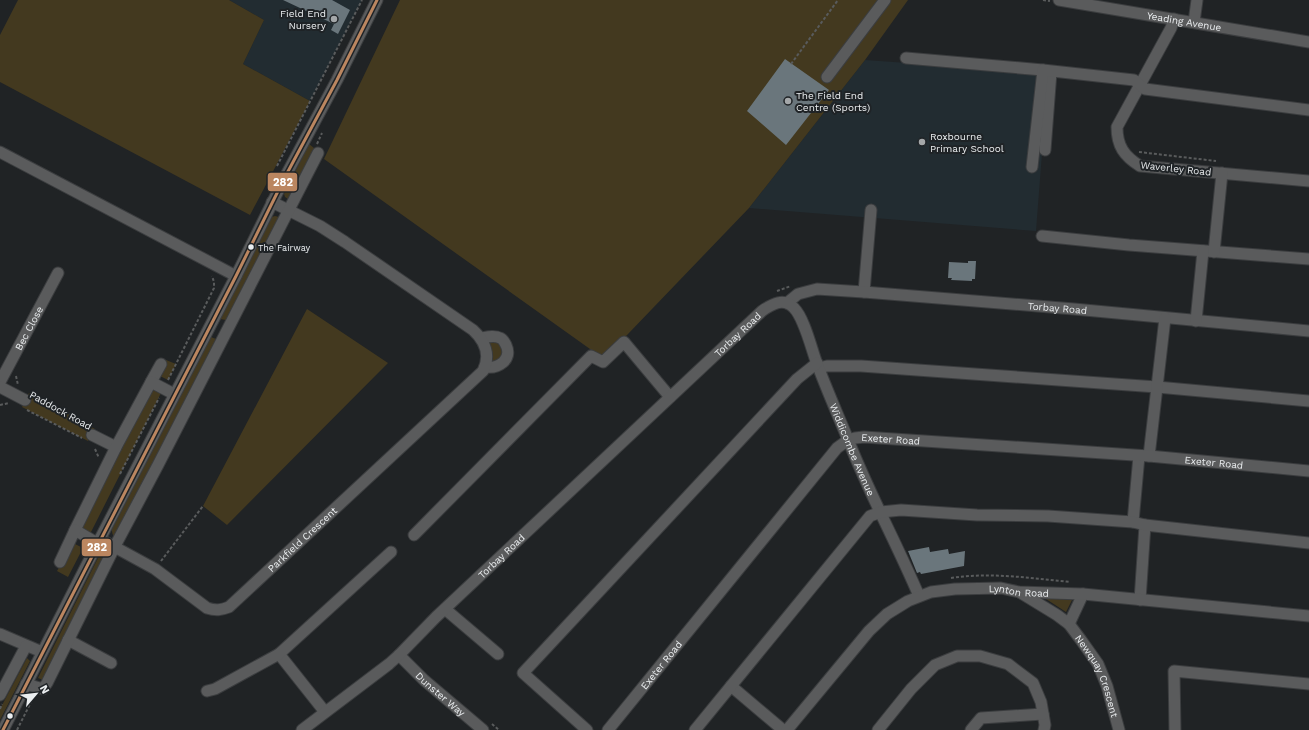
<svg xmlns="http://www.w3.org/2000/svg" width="1309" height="730" font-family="'Work Sans',sans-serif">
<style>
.built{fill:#222c31}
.green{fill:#43391f}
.building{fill:#6a767c}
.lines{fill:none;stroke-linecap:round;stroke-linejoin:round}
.minor-casing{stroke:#3b3d3f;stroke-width:13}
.path{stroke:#595b5c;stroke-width:2;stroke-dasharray:3 2;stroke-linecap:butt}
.minor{stroke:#5a5b5c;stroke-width:11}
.bus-1-casing{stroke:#1f2326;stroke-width:6}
.bus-1{stroke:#bb8660;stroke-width:3}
.poi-dot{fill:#a4a7a9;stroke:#1f2326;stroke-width:1.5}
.bus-dot{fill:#ebeef0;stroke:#1f2326;stroke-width:1.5}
.labels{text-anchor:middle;stroke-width:4;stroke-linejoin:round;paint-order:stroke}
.bus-label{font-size:9px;fill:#ebeef0;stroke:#1f2326;text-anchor:start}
.poi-label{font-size:10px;fill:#ebeef0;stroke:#1f2326;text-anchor:start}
.street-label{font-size:10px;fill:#ebeef0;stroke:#1f2326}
.line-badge{stroke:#1f2326;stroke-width:1.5}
.badge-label{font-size:11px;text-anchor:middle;font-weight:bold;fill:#fff}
</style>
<rect width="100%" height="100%" fill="#202325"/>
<path class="built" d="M229,0H362L310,101L243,64L264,20Z
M865,60L1037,72L1048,76L1036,231L749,208Z"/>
<path class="green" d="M18,0H229L264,20L243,64L310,101L250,215L0,82V35Z
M400,0H908L865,60L749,208L604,359L324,159Z
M309,144L314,148L288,199L285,197L284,194Z
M275,216L279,217L226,320L220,319L272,217Z
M307,309L388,363L227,525L203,506Z
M211,337L216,339L116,537C112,536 112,532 112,529Z
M488,341H500L505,354L491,364L492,352Z
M166,360L176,364L168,380L158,375Z
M151,382L163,389L88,538L75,530Z
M29,393L95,429L88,441L22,407Z
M73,543L83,548L68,577L57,571Z
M99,556L105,557L43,680L38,678Z
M1074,596L1066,612L1043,597Z
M27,658L30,661L0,720V709Z"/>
<path class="building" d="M283,0H332L350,10L338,34L331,30L334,24Z
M785,59L829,90L786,145L747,111Z
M968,261H976L975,279H972V281L951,280L952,278H948L949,262L968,263Z
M929,547L930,552L948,549L949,554L965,551L964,566L921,574L920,572L917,573L908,551Z"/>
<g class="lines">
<g class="minor-casing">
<g id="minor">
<path id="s1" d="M1059,0L1309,42"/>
<path d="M1174,19L1171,28L1117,127C1117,146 1124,156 1140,166L1309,181"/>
<path d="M1194,22L1197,0"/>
<path d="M906,58L1043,70"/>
<path d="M827,77L885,0"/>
<path d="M1045,150L1051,72"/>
<path d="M0,152L236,276"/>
<path d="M1032,167L1043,70L1134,80L1145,89L1309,110"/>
<path d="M1042,236L1129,245L1309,259"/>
<path d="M1214,252L1222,173"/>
<path d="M864,292L871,210"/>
<path id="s2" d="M787,303L798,294L817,289L864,292L1074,309L1309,331"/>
<path d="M1196,321L1203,251"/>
<path d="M481,338C487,337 495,335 500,338C503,339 505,343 506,345C513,360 498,369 485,367"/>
<path d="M819,368L827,366H861L1157,387L1309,401"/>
<path id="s3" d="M0,382L58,273"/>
<path d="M151,382L161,364"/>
<path d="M0,387L25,400"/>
<path d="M92,435L116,447"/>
<path d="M1149,456L1165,318"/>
<path d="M1133,522L1139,456"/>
<path d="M414,535L591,356L603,362L624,342L670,397"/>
<path id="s4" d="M100,539L155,569L207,608C216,611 221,610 229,607L483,371C491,355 485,341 473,330L345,242L320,226L272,202"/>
<path d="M97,543L75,530L116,447L151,382L174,394"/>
<path d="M60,562L75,530"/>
<path id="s5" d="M1021,593L1057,615L1069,624L1081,640L1098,664L1107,686L1119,730"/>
<path d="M1140,600L1145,525"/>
<path d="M445,609L498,654"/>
<path d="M1069,624L1083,594"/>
<path d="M0,634L42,652"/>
<path d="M68,640L111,663"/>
<path d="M279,654L325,712"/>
<path id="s6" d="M399,655L424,680L483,730"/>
<path d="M26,684L43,689L47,683L115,546L158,465L318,153"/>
<path d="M731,686L783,730"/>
<path d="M207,691L215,689L279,654L391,552"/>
<path d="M0,695L26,646"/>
<path d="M3,730L100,539L236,276L285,177L337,80L377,0"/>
<path id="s7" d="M302,730L389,664L399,655L436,617L762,311C772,304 784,297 794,308C804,318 811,347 816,361C826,388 838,415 849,442C870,495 897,544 919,596"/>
<path d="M587,730L523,673L797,379L817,363"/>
<path id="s8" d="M608,730L837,448L848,440L855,438L864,437L1149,456L1309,471"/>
<path d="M695,730L870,516L881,512L901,510L977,515L1048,516L1133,522L1145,525L1309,543"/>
<path id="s9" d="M787,730L869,631L887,614L908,601L931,592L955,589L1001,588L1019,592L1083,594L1309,616"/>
<path d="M878,730L911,689L935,665L957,656H980L1008,664L1033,683L1041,702L1045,725L1044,730"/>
<path d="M971,730L981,718L1043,714"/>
<path d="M1175,730L1174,671L1309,684"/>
</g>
</g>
<path class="path" d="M1043,0L1050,1
M791,64L838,0
M317,144L322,133
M1139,152L1216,161
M277,166L362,0
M777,291L791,286
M16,376L18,385
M168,380L214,288V282L212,276
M34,395L88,425
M0,405L9,403
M27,410L82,438
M95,449L99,458
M120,474L159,398
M161,561L203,506
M951,578C990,572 1030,578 1070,582
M0,709L2,704
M492,724L499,730
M17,730L34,696"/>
<use href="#minor" class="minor"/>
<g class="bus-1-casing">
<path id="bus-1" d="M3,730L236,276L285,177L337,80L377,0"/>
</g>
<use href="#bus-1" class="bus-1"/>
</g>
<g class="poi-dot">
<circle cx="334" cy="19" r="4"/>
<circle cx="788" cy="101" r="4"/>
<circle cx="922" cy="142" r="4"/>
</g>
<g class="bus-dot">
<circle cx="251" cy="247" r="3.5"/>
<circle cx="10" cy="716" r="3.5"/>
</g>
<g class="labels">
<g class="bus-label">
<text x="258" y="251">The Fairway</text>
</g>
<g class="poi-label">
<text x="326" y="17" text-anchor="end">Field End<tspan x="326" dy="12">Nursery</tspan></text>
<text x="796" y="99">The Field End<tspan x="796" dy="12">Centre (Sports)</tspan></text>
<text x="930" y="140">Roxbourne<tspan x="930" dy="12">Primary School</tspan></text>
</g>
<g class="street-label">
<text dy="4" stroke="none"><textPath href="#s1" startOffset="127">Yeading Avenue</textPath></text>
<text transform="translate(1176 168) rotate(6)" y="4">Waverley Road</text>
<text dy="4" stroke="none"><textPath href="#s2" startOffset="275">Torbay Road</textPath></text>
<text dy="4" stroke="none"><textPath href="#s3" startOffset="61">Bec Close</textPath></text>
<text dy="4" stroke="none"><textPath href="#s7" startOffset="589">Torbay Road</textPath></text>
<text transform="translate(61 410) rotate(29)" y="4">Paddock Road</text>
<text dy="4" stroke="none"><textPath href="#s8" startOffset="420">Exeter Road</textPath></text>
<text dy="4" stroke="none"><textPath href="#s7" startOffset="812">Widdicombe Avenue</textPath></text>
<text dy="4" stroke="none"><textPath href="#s8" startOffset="744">Exeter Road</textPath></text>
<text dy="4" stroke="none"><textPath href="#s4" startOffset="250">Parkfield Crescent</textPath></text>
<text dy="4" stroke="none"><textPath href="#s7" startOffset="265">Torbay Road</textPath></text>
<text dy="4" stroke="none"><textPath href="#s9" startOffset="291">Lynton Road</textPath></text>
<text dy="4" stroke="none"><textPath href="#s8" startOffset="84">Exeter Road</textPath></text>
<text dy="4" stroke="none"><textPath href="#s5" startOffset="117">Newquay Crescent</textPath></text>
<text dy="4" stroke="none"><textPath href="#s6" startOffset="57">Dunster Way</textPath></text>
</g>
</g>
<g class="line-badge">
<rect x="267" y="172" width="31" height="20" rx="4" fill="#bb8660"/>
<rect x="81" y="538" width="31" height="19" rx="4" fill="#bb8660"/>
</g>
<g class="badge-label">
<text x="283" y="186">282</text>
<text x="97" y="551">282</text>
</g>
<g transform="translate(36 694) rotate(62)" stroke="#1f2326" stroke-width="3" paint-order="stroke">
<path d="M0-3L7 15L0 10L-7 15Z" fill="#ebeef0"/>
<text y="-6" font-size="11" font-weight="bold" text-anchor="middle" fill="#ebeef0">N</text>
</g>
</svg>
